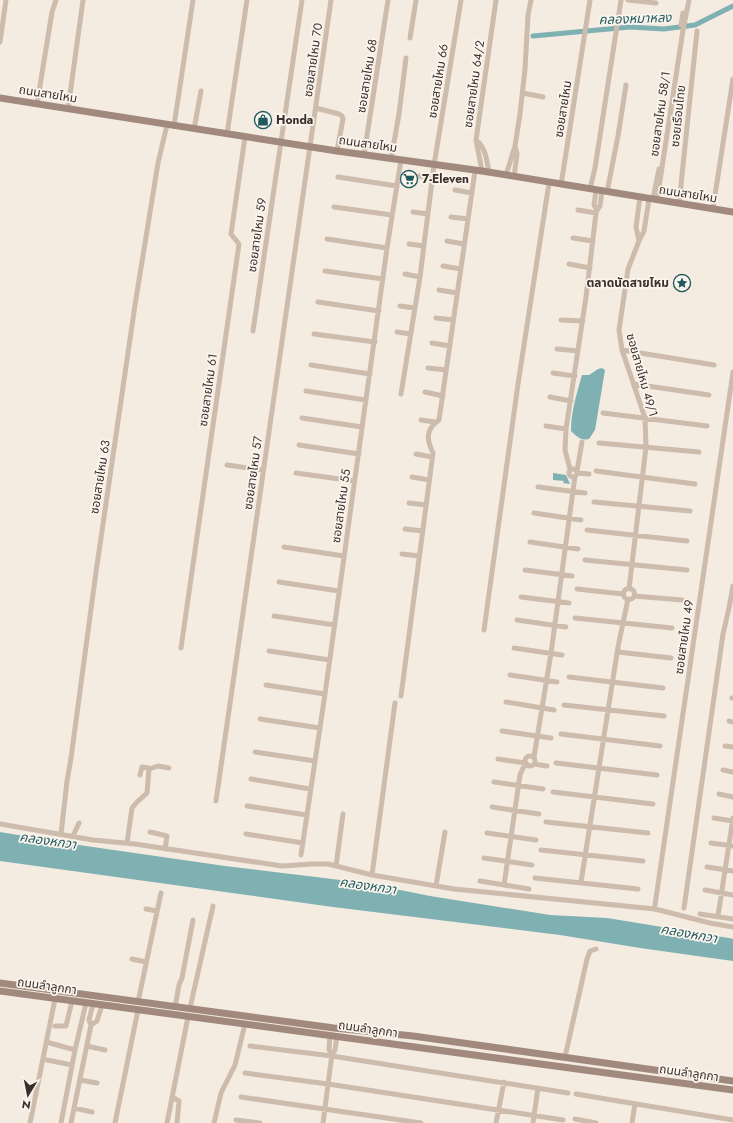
<svg xmlns="http://www.w3.org/2000/svg" width="733" height="1123" font-family="Jost,'Noto Sans Thai',sans-serif">
<style>
.water{fill:#7fb0b2}
.lines{fill:none;stroke-linecap:round;stroke-linejoin:round}
.canal{stroke:#7fb0b2;stroke-width:5}
.minor{stroke:#cdbbac;stroke-width:5}
.secondary{stroke:#a18a7d;stroke-width:7}
.labels{text-anchor:middle;stroke-width:3.5;stroke-linejoin:round;paint-order:stroke}
.street-label{font-size:12px;fill:#3b302b;stroke:#fbf5ee}
.poi-label{font-size:12px;font-weight:bold;fill:#3b302b;stroke:#fbf5ee;text-anchor:start}
.water-label{font-size:13px;font-style:italic;fill:#1f5a5e;stroke:#fbf5ee}
</style>
<rect width="100%" height="100%" fill="#f4ebe1"/>
<path class="water" d="M602,368L605,370L595,430L589,439C581,441 576,436 571,431C571,411 577,393 582,375H589L598,369Z
M553,473L566,475L570,484L563,483L564,481L553,480Z
M0,832L72,844L225,866L365,883L430,896L550,915L607,918L729,938L733,939V961L640,948L560,935L333,907L0,861Z"/>
<g class="lines">
<path class="canal" d="M533,36L630,27L664,29L695,25L733,6"/>
<path class="minor" d="M628,0L656,3
M681,25L683,13
M410,38L416,0
M0,42L6,0
M523,93L543,97
M37,104L52,12L56,0
M316,108L339,114L342,116L343,119L337,151
M68,109L83,0
M174,126L193,0
M194,129L201,91
M227,134L247,0
M476,140C486,147 487,162 489,173
M364,155L388,0
M391,159L399,114L406,58
M482,171L476,140L496,0
M506,175L515,146L520,114L525,69L528,15L531,0
M419,176L450,181
M338,177L397,186
M514,177L517,154L515,146
M561,185L590,0
M590,189L595,168L621,0
M455,190L472,193
M596,190L594,205L597,210
M607,192L618,136L626,85
M653,199L659,169
M657,200L683,30L689,0
M679,204L697,31
M334,207L392,215
M713,208L733,79
M578,210L596,213
M413,212L428,214
M451,217L468,219
M573,238L593,241
M327,239L387,248
M447,241L464,244
M639,241L636,227L640,197
M409,244L424,246
M569,264L590,268
M443,266L461,269
M325,271L383,279
M405,274L420,277
M439,290L457,293
M318,302L379,311
M400,306L415,308
M436,318L453,320
M561,320L583,321
M253,331L302,0
M397,332L411,334
M314,334L375,342
M432,343L450,346
M557,349L578,351
M622,350L714,365
M311,365L370,374
M428,368L446,370
M553,373L575,376
M634,384L709,395
M306,391L366,400
M425,392L443,396
M401,394L420,277L434,165L461,0
M550,397L571,401
M603,413L707,426
M302,418L362,427
M421,420L435,422
M546,426L566,429
M599,443L699,452
M299,445L359,454
M416,454L432,457
M227,465L263,470
M569 473a4 4 0 1 1 8 0a4 4 0 1 1-8 0Z
M570,469L565,450L566,429L586,297L596,213L597,210L600,206L602,191
M577,471L582,442
M596,471L695,484
M296,473L354,481
M577,473L589,474
M412,477L429,480
M538,487L585,493
M594,502L690,511
M409,503L426,505
M534,513L581,520
M405,529L423,531
M587,530L687,541
M530,542L578,549
M284,547L344,556
M402,554L419,556
M585,560L687,570
M525,570L572,576
M279,582L339,591
M623.5 594a5.5 5.5 0 1 1 11 0a5.5 5.5 0 1 1-11 0Z
M577,589L623,594
M629,589L646,447L645,418L622,350L619,330L628,269L639,241L644,231L649,199
M634,596L682,600
M521,597L569,603
M274,616L335,625
M575,618L672,628
M517,620L566,627
M484,630L518,384L549,183
M181,648L239,244L231,234L245,137
M514,648L562,655
M269,651L330,660
M618,652L671,658
M510,675L557,682
M569,677L663,688
M266,685L325,694
M401,696L433,453C426,439 426,429 439,420L475,171
M732,698H733
M506,702L554,710
M564,705L664,716
M260,719L320,728
M729,721L733,722
M502,731L551,738
M561,734L660,746
M725,746L733,747
M255,752L315,761
M525 761a5 5 0 1 1 10 0a5 5 0 1 1-10 0Z
M534,757L551,653L575,476
M498,759L526,763
M556,763L657,775
M534,764L547,766
M149,769L158,766L169,768
M723,770L733,772
M251,779L310,789
M494,782L543,789
M553,792L653,804
M719,794L733,797
M216,801L331,0
M247,806L307,815
M492,807L539,814
M714,818L733,821
M546,822L648,833
M0,824L93,840L135,844L282,866L312,864H328L372,875L454,889L655,909L710,923L733,927
M150,832L167,836L165,849
M487,833L536,840
M61,834L67,781L71,758L96,572L135,305L158,163L167,125
M246,834L303,843
M73,836L79,823
M127,843L132,808L137,802L147,793L149,769L148,768L142,767L140,775
M711,843L733,846
M541,850L643,861
M301,855L325,694L387,248L401,160
M484,858L532,865
M336,866L343,814
M707,867L733,871
M372,875L395,703
M535,878L638,889
M480,881L529,889
M581,882L618,647L628,599
M504,885L520,775L523,768L527,764
M436,886L445,832
M705,890L733,895
M655,905L733,372
M684,908L723,634L729,608L733,586
M146,909L157,911
M700,914L733,919
M718,916L733,818
M132,959L146,962
M138,1002L161,893
M175,1007L179,985L182,978L193,920
M190,1008L213,906
M91,1025L97,1021L102,1005
M55,1026H66L72,1001
M330,1035L329,1050L332,1054
M50,1043L75,1050
M87,1046L105,1050
M250,1046L332,1056L568,1093
M565,1057L587,959L590,951L596,949
M47,1060L72,1065
M245,1073L328,1084L563,1120
M80,1080L97,1083
M576,1094L733,1120
M172,1097L179,1101L177,1123
M241,1097L421,1123
M74,1108L92,1112
M575,1119L596,1123
M236,1120L260,1123
M30,1123L55,999
M61,1123L75,1050L86,1003
M71,1123L91,1025L89,1020L93,1004
M115,1123L138,1010
M167,1123L188,1017
M214,1123L221,1093L235,1065L245,1024
M323,1123L332,1054L335,1050L337,1036
M496,1123L504,1082
M533,1123L538,1088
M632,1123L635,1104"/>
<path class="secondary" d="M0,98L337,151L482,171L733,212
M0,983L334,1028L413,1036L733,1081
M0,991L733,1090"/>
</g>
<defs>
<g id="shop-ring" transform="scale(0.9)"><circle r="9.5" fill="#fbf5ee" stroke="#1f5a5e" stroke-width="1.5"/><path d="M-5-2.5h2.3a2.7 3.5 0 0 1 5.4 0H5L5.5 6h-11ZM-1.5-2.5h3a1.5 2.3 0 0 0-3 0Z" fill="#1f5a5e"/></g>
<g id="supermarket-ring" transform="scale(0.9)"><circle r="9.5" fill="#fbf5ee" stroke="#1f5a5e" stroke-width="1.5"/><path d="M-6-5.5h2.5l.6 2H6L4.5 2H-2.5L-4.4-4H-6ZM-1.5 3.2a1.3 1.3 0 1 0 .1 0ZM3 3.2a1.3 1.3 0 1 0 .1 0Z" fill="#1f5a5e"/></g>
<g id="sight-ring" transform="scale(0.9)"><circle r="9.5" fill="#fbf5ee" stroke="#1f5a5e" stroke-width="1.5"/><path d="M0-6L1.8-2.2L6-1.7L2.9 1.2L3.7 5.4L0 3.3L-3.7 5.4L-2.9 1.2L-6-1.7L-1.8-2.2Z" fill="#1f5a5e"/></g>
</defs>
<g fill-rule="evenodd">
<use href="#shop-ring" x="263" y="120"/>
<use href="#supermarket-ring" x="409" y="179"/>
<use href="#sight-ring" x="682" y="283"/>
</g>
<g class="labels">
<g class="street-label">
<text transform="translate(313 60) rotate(-82)" y="4">ซอยสายไหม 70</text>
<text transform="translate(367 76) rotate(-81)" y="4">ซอยสายไหม 68</text>
<text transform="translate(438 81) rotate(-81)" y="4">ซอยสายไหม 66</text>
<text transform="translate(474 84) rotate(-82)" y="4">ซอยสายไหม 64/2</text>
<text transform="translate(48 94) rotate(9)" y="4">ถนนสายไหม</text>
<text transform="translate(563 109) rotate(-81)" y="4">ซอยสายไหม</text>
<text transform="translate(660 114) rotate(-82)" y="4">ซอยสายไหม 58/1</text>
<text transform="translate(678 116) rotate(-84)" y="4">ซอยเรือนไทย</text>
<text transform="translate(368 144) rotate(8)" y="4">ถนนสายไหม</text>
<text transform="translate(688 194) rotate(9)" y="4">ถนนสายไหม</text>
<text transform="translate(257 235) rotate(-82)" y="4">ซอยสายไหม 59</text>
<text transform="translate(642 375) rotate(74)" y="4">ซอยสายไหม 49/1</text>
<text transform="translate(208 390) rotate(-82)" y="4">ซอยสายไหม 61</text>
<text transform="translate(253 473) rotate(-82)" y="4">ซอยสายไหม 57</text>
<text transform="translate(100 477) rotate(-81)" y="4">ซอยสายไหม 63</text>
<text transform="translate(341 506) rotate(-82)" y="4">ซอยสายไหม 55</text>
<text transform="translate(684 637) rotate(-82)" y="4">ซอยสายไหม 49</text>
<text transform="translate(47 986) rotate(8)" y="4">ถนนลำลูกกา</text>
<text transform="translate(368 1029) rotate(8)" y="4">ถนนลำลูกกา</text>
<text transform="translate(689 1073) rotate(8)" y="4">ถนนลำลูกกา</text>
</g>
<g class="poi-label">
<text x="276" y="124">Honda</text>
<text x="422" y="183">7-Eleven</text>
<text x="669" y="287" text-anchor="end">ตลาดนัดสายไหม</text>
</g>
<g class="water-label">
<text transform="translate(635 18) rotate(-2)" y="5">คลองหมาหลง</text>
<text transform="translate(48 840) rotate(8)" y="5">คลองหกวา</text>
<text transform="translate(368 885) rotate(8)" y="5">คลองหกวา</text>
<text transform="translate(689 933) rotate(10)" y="5">คลองหกวา</text>
</g>
</g>
<g transform="translate(28 1095) rotate(190)" stroke="#fbf5ee" stroke-width="3" paint-order="stroke">
<path d="M0-3L7 15L0 10L-7 15Z" fill="#3b302b"/>
<text y="-6" font-size="11" font-weight="bold" text-anchor="middle" fill="#3b302b">N</text>
</g>
</svg>
